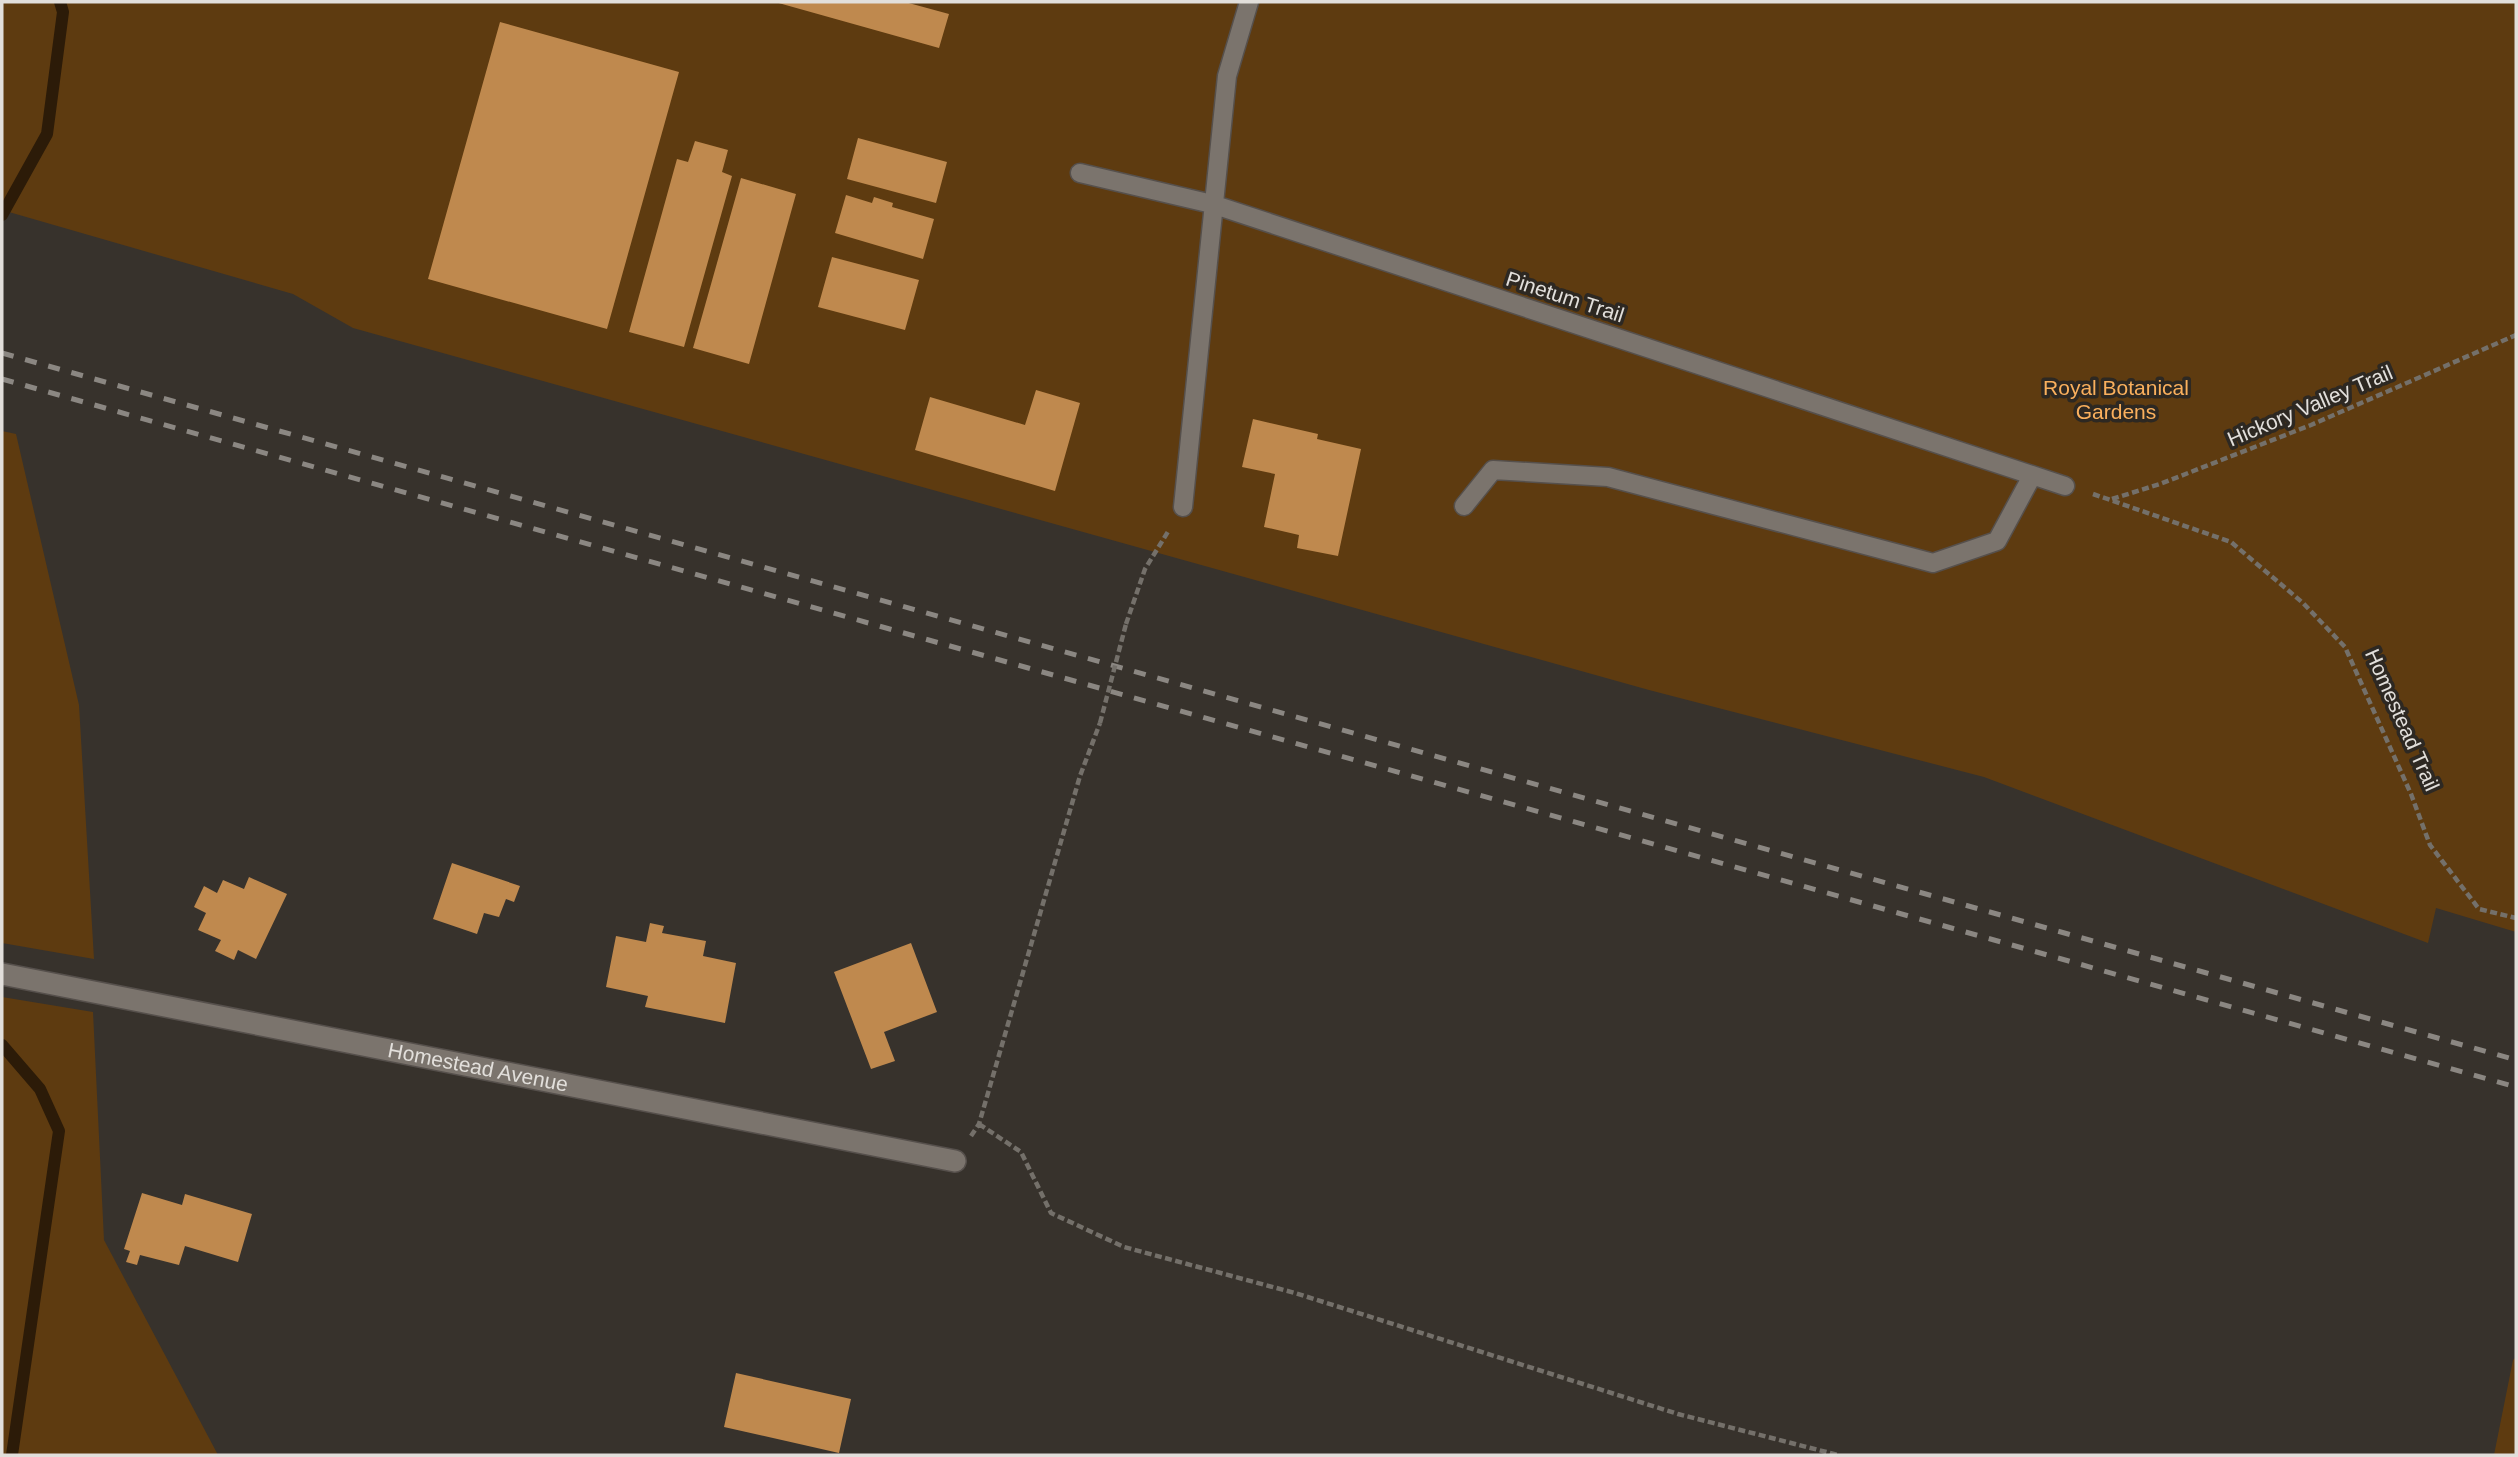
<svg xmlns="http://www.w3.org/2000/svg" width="2518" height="1457" font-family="Helvetica,sans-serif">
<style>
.green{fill:#5e3b10}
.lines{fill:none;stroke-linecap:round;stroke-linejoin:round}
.stream{stroke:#2c1b08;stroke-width:12}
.building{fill:#bf894e}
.lane-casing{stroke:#56504c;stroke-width:21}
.street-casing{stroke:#56504c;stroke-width:24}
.path{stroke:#74706a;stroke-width:4.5;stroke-dasharray:7 3.5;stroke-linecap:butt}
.lane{stroke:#7b746d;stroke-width:18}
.street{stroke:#7b746d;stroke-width:21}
.rail{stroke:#8b8782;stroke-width:5;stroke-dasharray:12 12;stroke-linecap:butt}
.path-bridge{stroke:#74706a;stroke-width:4.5;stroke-dasharray:7 3.5;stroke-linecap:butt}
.labels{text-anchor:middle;stroke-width:7;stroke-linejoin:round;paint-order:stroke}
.street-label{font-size:21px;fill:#e2dfdb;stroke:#2d2822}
.park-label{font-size:21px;fill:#fab05d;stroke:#2d2822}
</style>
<rect width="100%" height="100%" fill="#37322c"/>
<path class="green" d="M2,2H2516V932L2436,908L2428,943L1984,777L1649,690L353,328L293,294L2,210Z
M2,431L16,434L79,705L94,959L2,943Z
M2,997L93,1012L104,1240L218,1455H2Z
M2516,1357V1455H2494L2513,1360Z"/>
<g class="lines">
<path class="stream" d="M2,215L47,134L63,12L60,2
M2,1045L40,1089L59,1131L12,1455"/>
</g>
<path class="building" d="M775,2H905L949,14L939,48Z
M500,22L679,72L607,329L428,279Z
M858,138L947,162L936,203L847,179Z
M695,141L728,150L722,172L732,176L684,347L629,332L677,159L688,162Z
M741,178L796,194L749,364L693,348Z
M846,195L872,203L874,197L893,203L892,207L934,219L923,259L835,233Z
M832,257L919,280L905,330L818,307Z
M1036,390L1080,403L1055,491L915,450L930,397L1025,425Z
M1253,419L1318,434L1317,439L1361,449L1338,556L1297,548L1299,535L1264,527L1275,474L1242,467Z
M452,863L520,886L514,902L506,899L499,917L484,913L477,934L433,919Z
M249,877L287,894L256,959L238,950L234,960L215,951L221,940L198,930L206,913L194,907L204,886L217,893L223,880L244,889Z
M650,923L664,926L662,933L706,941L703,956L736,963L725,1023L645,1007L648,996L606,987L616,936L646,942Z
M911,943L937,1012L884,1032L895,1061L871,1069L834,972Z
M142,1193L182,1205L185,1194L252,1214L238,1262L185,1246L179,1265L140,1255L137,1265L126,1262L130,1251L124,1249Z
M736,1373L851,1399L839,1453L724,1427Z"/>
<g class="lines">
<g class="lane-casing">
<path id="lane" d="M1080,173L1212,204L2065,486
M1464,506L1493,470L1608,477L1933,563L1997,541L2032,476
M1183,507L1227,76L1249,2"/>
</g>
<g class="street-casing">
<g id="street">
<path id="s1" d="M2,974L955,1161"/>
</g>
</g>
<path class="path" d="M2093,494L2231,542L2303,603L2345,647L2411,794L2430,845L2479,909L2516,918
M2112,499L2160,484L2311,425L2516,335
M1126,624L1145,569L1169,530
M979,1124L1021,1152L1051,1213L1124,1247L1295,1293L1678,1414L1838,1455
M971,1136L979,1124L1080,776L1100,723"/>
<use href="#lane" class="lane"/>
<use href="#street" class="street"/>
<path class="rail" d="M2,353L2516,1060
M2,379L2516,1087"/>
<path class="path-bridge" d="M1100,723L1126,624"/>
</g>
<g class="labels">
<g class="street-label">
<text transform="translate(1565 297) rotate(18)" y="7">Pinetum Trail</text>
<text transform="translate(2310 406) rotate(-23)" y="7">Hickory Valley Trail</text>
<text transform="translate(2402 720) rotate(66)" y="7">Homestead Trail</text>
<text dy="7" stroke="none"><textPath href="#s1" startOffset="485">Homestead Avenue</textPath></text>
</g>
<g class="park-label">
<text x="2116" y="395">Royal Botanical<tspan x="2116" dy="24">Gardens</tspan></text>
</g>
</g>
<rect width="2518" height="1457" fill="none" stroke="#e2dfdb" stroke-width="7"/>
</svg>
